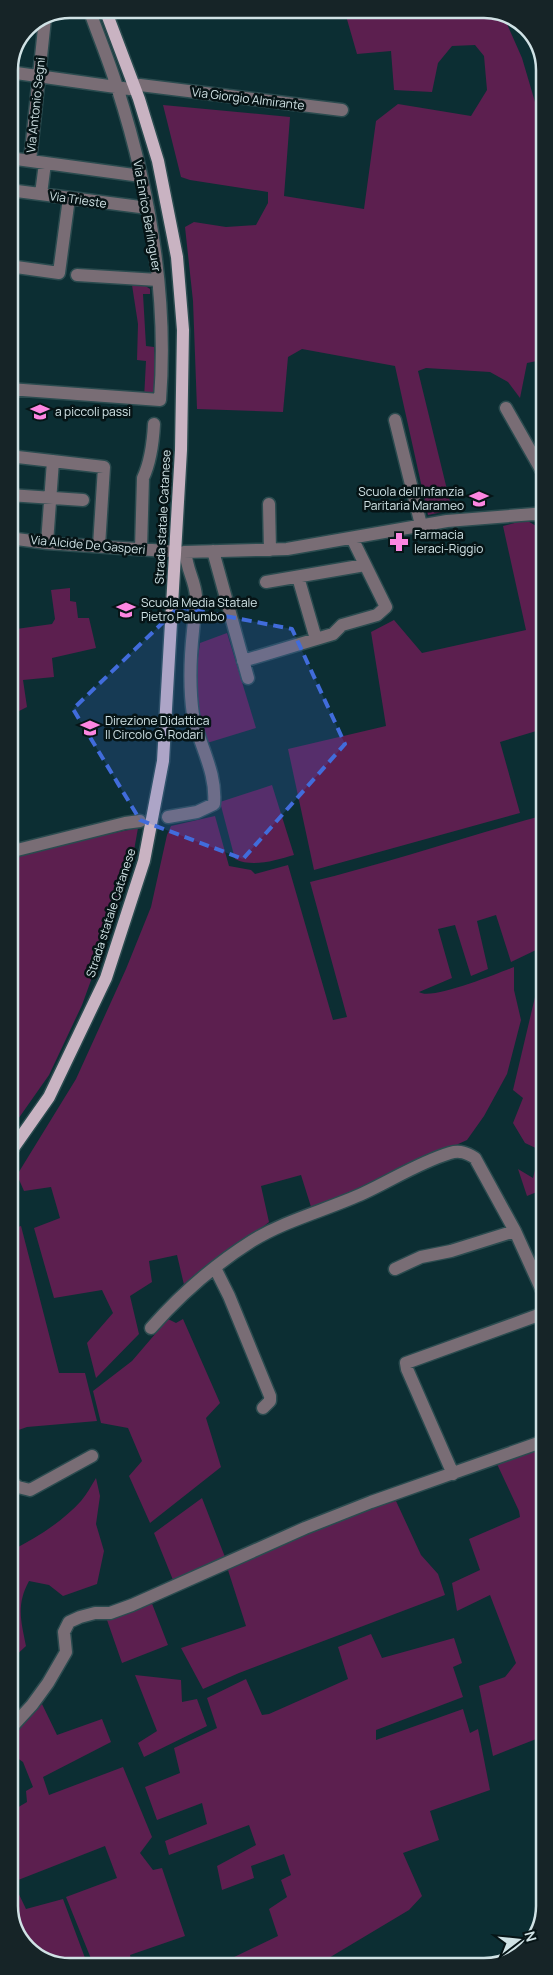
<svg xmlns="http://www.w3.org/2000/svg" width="553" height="1975" font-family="Manrope,sans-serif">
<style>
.green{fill:#5c1f4f}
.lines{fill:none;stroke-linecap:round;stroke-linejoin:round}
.minor-casing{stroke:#2b4b4f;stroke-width:15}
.major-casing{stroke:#2b4b4f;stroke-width:15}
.minor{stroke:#796d75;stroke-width:12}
.major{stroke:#c9b3c2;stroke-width:12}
.marked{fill:#416cdb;fill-opacity:0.2;stroke:#416cdb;stroke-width:4;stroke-dasharray:10 6;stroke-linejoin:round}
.labels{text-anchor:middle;stroke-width:5;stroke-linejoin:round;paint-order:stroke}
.street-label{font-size:12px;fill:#d0e2e5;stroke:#061416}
.poi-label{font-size:12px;fill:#d0e2e5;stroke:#061416;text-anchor:start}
.rim{fill:none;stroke:#d0e2e5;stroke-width:2.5}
</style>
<rect width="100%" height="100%" fill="#0c2e33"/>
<path class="green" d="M344,9H491L503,15L522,58L543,129V362L537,361L527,363L520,398L508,382L490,372L426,368L418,371L452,510L428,515L395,366L302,349L288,357L283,412L197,409L193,301L185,227L194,222L226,227L256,225L268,203V192L190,180L181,177L163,105L290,117L284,196L364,209L376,121L398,104L471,116L487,90L484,56L475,45L452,46L438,63L432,92L394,90L391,51L357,54Z
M132,285H144L150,289V294H143L146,346L154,347L155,362L158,363L157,396L144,399L146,361L137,360L138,324Z
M526,520L543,530V729L500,742L520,813L314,870L288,749L386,726L371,632L394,620L422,653L526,630L503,526Z
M70,588V601L76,602L78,618H89L96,648L52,658L54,677L23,680L27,707L9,716V630L52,624L55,619L51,590Z
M227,633L256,728L207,743L197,709L196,673L200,643Z
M272,785L294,855C276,860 253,868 235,859L220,802Z
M215,816L229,866L251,870L255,874L288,865L333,1020L347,1017L310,882C388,863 464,837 541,816L544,817V884L536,950L511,962L496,915L477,921L488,969L471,976L455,925L438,929L452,978L419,992C431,1001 498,973 514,967V990L521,1020L507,1074L484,1116L467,1140L312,1210L301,1175L261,1186L269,1222L185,1289L177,1255L149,1261L152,1282L130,1296L139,1334L96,1378L87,1343L113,1313L102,1290L54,1298L34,1228L60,1218L51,1187L24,1191L17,1175L76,1079L126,969L151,907L167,835L171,826Z
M138,828L130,873L82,1005L49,1075L9,1132V872L17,870L14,858L75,841Z
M544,959V1189L527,1196L518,1169L533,1178L540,1150L525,1143L513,1123L523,1098L513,1090Z
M21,1226L59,1373H85L97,1421L27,1427L10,1433V1229Z
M168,1319L176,1323L183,1319L220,1403L206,1418L221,1467L150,1523L129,1476L142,1461L128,1428L101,1423L93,1391L132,1361Z
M544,1447V1736L493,1756L479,1686L505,1677L516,1663L490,1595L457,1611L452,1583L480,1570L469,1539L520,1517L519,1511L497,1464Z
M96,1478L100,1496L96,1524L104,1551L97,1584L63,1596L49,1585L29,1581C16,1605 21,1621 26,1646L10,1661V1551C35,1539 62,1522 81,1501C87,1494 91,1486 96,1478Z
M202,1498L225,1557L173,1580L154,1533Z
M396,1501L421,1555L438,1574L445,1595L239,1673L203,1689L181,1648L246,1626L227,1567L368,1509Z
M151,1601L168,1645L122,1663L107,1620Z
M371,1634L382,1658L454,1638L462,1663L453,1667L463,1697L376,1730V1740L463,1709L470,1733L478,1729L490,1790L430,1811L439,1840L403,1853L422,1896L409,1910L317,1965L231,1966L228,1960L278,1936L269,1909L287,1897L281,1880L291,1875L284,1854L251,1866L254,1878L222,1890L217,1866L256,1845L249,1825L169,1855L165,1841L207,1824L202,1803L157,1820L145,1787L180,1773L174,1748L217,1728L207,1698L246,1679L262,1715L269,1714L348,1679L338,1647Z
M135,1675L181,1680L182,1702L197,1699L207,1726L144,1757L138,1743L157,1731Z
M42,1704L57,1735L102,1719L111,1742L43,1777L49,1795L123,1767L152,1837L140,1853L153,1870L162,1868L185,1936L130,1955L133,1966H94L66,1897L117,1878L105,1846L13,1882L26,1909L63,1899L88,1966H65L29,1951L10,1918V1812L27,1802L26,1791L33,1787L23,1762L10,1753V1739Z"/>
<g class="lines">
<g class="minor-casing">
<path id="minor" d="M9,72L130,89
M140,85L342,110
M9,158L141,176
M30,161L45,19
M9,190L148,208
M41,194L45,163
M9,266L59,273L69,198
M77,275L158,280
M9,389L160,400C168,295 149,187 117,87C109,61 98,35 89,9
M506,408L543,473
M395,420L421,525
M9,432L12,389
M9,456L104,467L99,546
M9,495L83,500
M269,504L270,550
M9,538L47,543L167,551
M47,543L53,461
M141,549L143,478C151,461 153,443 154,424
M213,551L248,678
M184,552L287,549L447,521L534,514L543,515
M298,577L316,639
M266,582L365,565
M243,661L333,634L342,625L377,615L386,607L352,538
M168,817L197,812L214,804C217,772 199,745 193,715C189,687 190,659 193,631C194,619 196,607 196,596C195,580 185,566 186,552
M9,852L125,823L140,821
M215,1268L229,1296L270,1396V1401L263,1408
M395,1269L421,1257L451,1251L515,1231
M151,1328C180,1295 214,1265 252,1241C286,1220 327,1210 364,1193C392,1180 420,1162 450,1153C460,1150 467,1153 475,1158L515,1231L544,1295
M453,1474L407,1369L406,1363L544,1313
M10,1481L18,1487L30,1490L92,1456
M10,1729L32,1705L48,1683L66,1652L64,1632L69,1622L80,1617L95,1613H110L132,1605L305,1528L371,1502L544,1441"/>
</g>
<g class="major-casing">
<path id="major" d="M9,1154L49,1097L106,978L144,861L163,761L181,450L183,330L177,257L158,161L139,99L105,9"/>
</g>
<use href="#minor" class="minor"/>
<use href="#major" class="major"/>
</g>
<path class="marked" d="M179,607L292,629L345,744L243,859L140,820L73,709Z"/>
<defs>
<g id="school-bare" transform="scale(1.5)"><path d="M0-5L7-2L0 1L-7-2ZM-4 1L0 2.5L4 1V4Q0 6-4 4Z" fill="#fd86e1" stroke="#061416" stroke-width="2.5" paint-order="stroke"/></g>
<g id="pharmacy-bare" transform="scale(1.5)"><path d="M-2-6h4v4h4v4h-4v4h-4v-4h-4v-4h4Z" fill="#fd86e1" stroke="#061416" stroke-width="2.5" paint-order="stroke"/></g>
</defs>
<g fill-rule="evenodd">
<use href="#school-bare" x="40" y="412"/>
<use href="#school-bare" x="479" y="499"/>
<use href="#pharmacy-bare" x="399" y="542"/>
<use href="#school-bare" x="126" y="610"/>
<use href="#school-bare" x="90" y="728"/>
</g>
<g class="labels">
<g class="street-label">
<text transform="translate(248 99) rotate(7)" y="4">Via Giorgio Almirante</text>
<text transform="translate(36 105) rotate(-84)" y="4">Via Antonio Segni</text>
<text transform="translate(78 200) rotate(8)" y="4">Via Trieste</text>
<text transform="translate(147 216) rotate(80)" y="4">Via Enrico Berlinguer</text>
<text transform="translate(163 517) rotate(-87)" y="4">Strada statale Catanese</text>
<text transform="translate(88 545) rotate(5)" y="4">Via Alcide De Gasperi</text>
<text transform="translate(111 913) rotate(-72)" y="4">Strada statale Catanese</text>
</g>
<g class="poi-label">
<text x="55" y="416">a piccoli passi</text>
<text x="464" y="496" text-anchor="end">Scuola dell'Infanzia<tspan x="464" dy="14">Paritaria Marameo</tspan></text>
<text x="414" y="539">Farmacia<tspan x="414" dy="14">Ieraci-Riggio</tspan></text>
<text x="141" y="607">Scuola Media Statale<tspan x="141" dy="14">Pietro Palumbo</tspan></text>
<text x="105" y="725">Direzione Didattica<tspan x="105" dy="14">II Circolo G. Rodari</tspan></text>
</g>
</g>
<path d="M0 0H553V1975H0ZM70 18H484A52 52 0 0 1 536 70V1906A52 52 0 0 1 484 1958H70A52 52 0 0 1 18 1906V70A52 52 0 0 1 70 18Z" fill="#162427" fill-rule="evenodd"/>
<path class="rim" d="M70 18H484A52 52 0 0 1 536 70V1906A52 52 0 0 1 484 1958H70A52 52 0 0 1 18 1906V70A52 52 0 0 1 70 18Z"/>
<g transform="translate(518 1940) rotate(74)" stroke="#061416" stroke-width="4" paint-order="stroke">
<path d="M0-4L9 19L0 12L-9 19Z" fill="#d0e2e5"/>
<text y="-8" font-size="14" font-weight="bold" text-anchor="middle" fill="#d0e2e5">N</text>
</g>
</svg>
